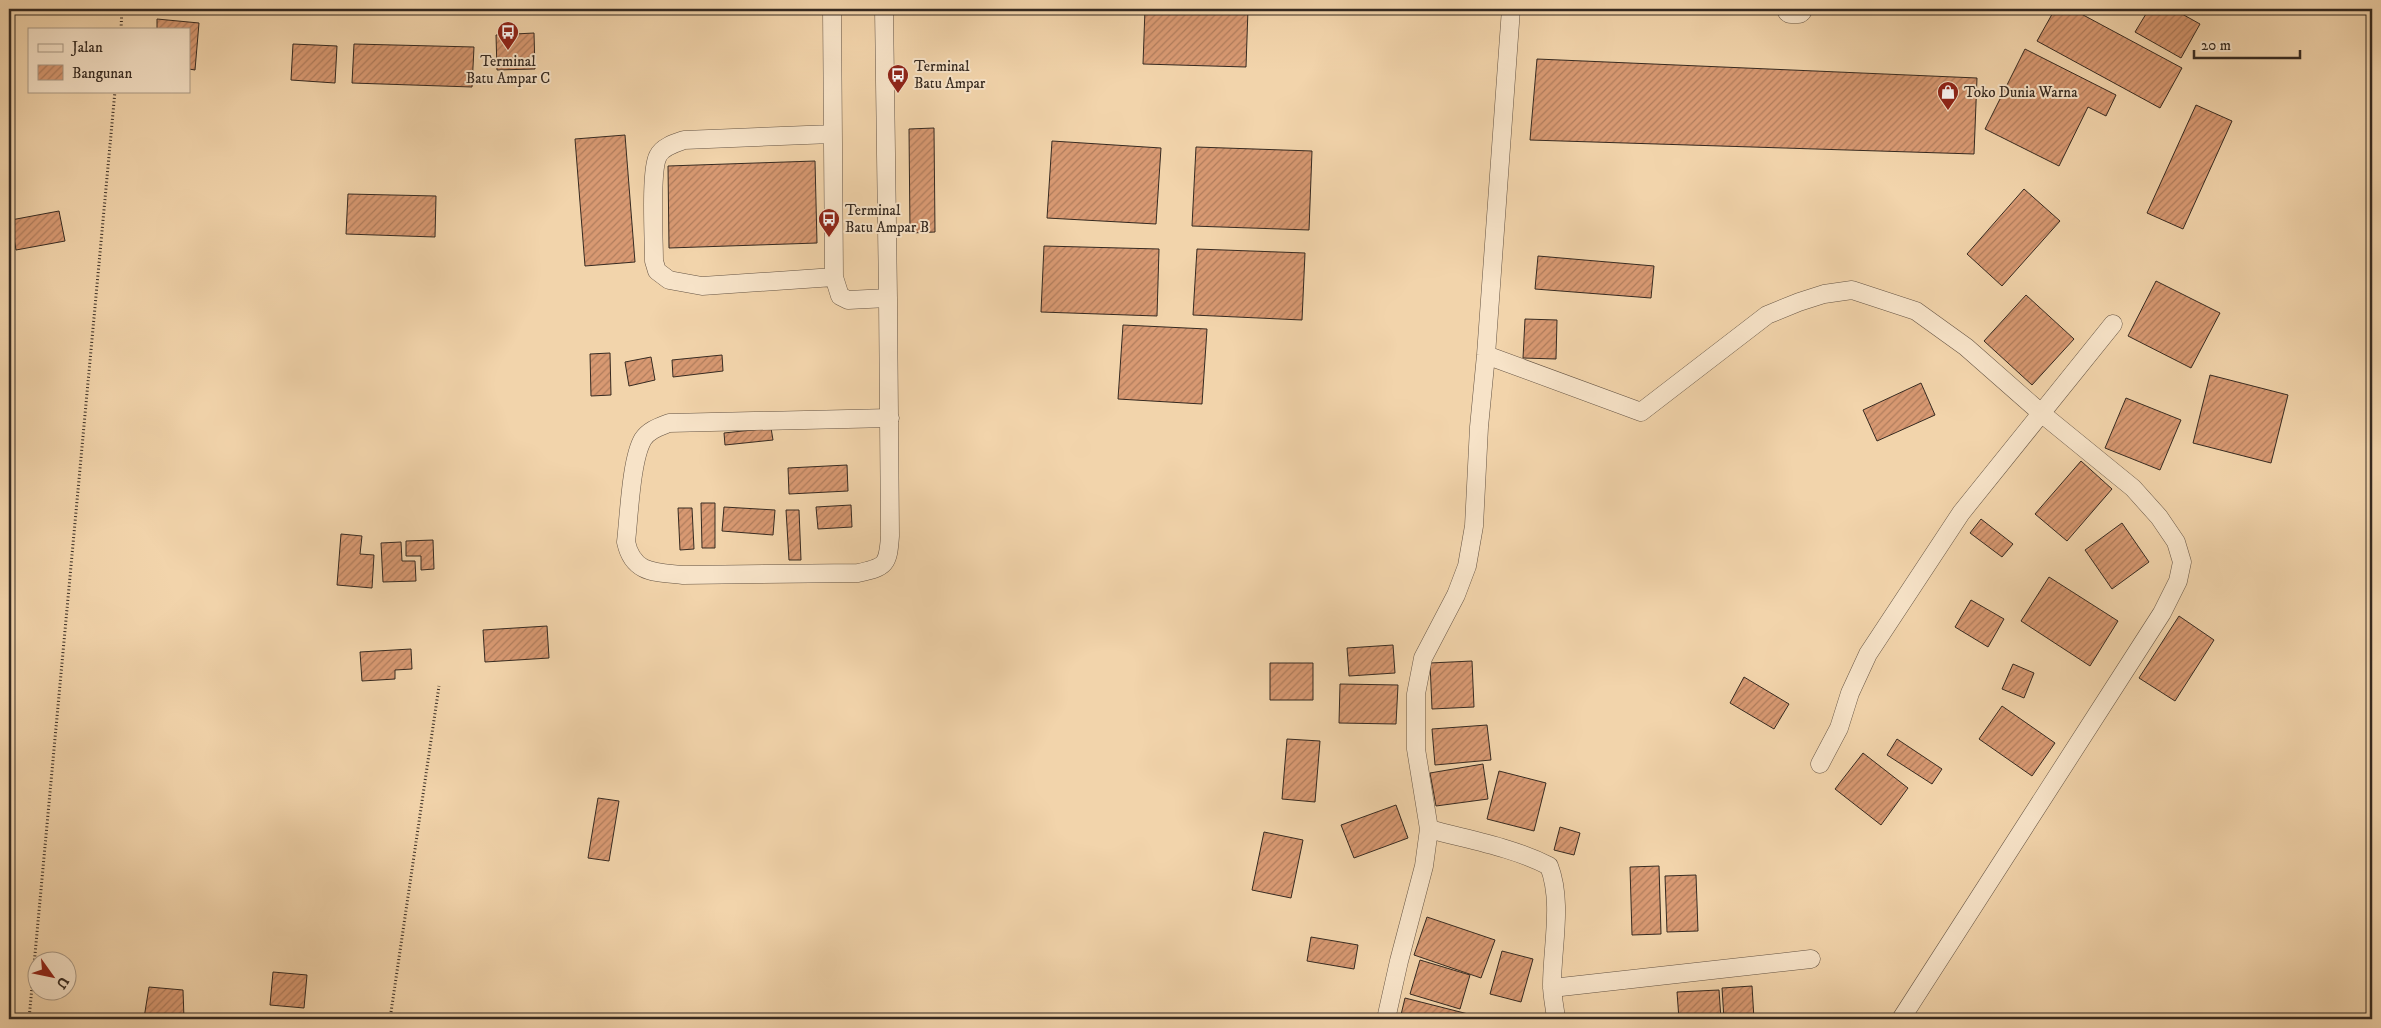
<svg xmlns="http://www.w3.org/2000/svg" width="2381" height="1028" font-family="'IM FELL DW Pica',serif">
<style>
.building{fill:url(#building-hatch);stroke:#362a21}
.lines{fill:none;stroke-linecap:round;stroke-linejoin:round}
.service-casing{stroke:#655444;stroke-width:19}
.tertiary-casing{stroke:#655444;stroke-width:29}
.path{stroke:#362a21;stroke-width:3;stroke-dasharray:1 2.5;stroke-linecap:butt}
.service{stroke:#f7e3c8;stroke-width:18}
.tertiary{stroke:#f7e3c8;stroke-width:28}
.labels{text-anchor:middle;stroke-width:4;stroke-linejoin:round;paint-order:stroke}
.poi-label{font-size:15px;fill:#362a21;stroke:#f7e3c8;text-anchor:start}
</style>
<defs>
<pattern id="building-hatch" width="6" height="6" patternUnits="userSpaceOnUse" patternTransform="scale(1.25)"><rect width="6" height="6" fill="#d89972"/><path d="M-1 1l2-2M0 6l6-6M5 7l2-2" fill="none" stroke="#b07d5d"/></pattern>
</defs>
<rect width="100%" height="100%" fill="#f2d4ab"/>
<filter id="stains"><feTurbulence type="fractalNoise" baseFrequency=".004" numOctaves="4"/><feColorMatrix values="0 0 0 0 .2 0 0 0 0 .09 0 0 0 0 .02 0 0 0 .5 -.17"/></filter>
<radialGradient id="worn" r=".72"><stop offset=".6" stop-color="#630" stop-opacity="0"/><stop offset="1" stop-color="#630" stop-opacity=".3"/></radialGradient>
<path class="building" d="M1145,9H1248L1246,67L1143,64Z
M2055,9H2072L2182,68L2160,108L2037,41Z
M2149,9H2173L2200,24L2181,58L2135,32Z
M157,19L199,23L195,70L189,69V29H157Z
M534,33L535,69L497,70L496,35Z
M293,44L337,46L335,83L291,80Z
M354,44L474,47L472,87L352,83Z
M2025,49L2116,95L2106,116L2088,107L2059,166L1985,129Z
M1537,59L1977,78L1974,154L1530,140Z
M2196,105L2232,121L2183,229L2147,213Z
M934,128L935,232L910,233L909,129Z
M625,135L635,262L585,266L575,139Z
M1052,141L1161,148L1156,224L1047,218Z
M1196,147L1312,151L1309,230L1192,226Z
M815,161L817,243L669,248L668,166Z
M2024,189L2060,221L2002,286L1967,254Z
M348,194L436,196L435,237L346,234Z
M59,211L65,241L16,250L11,220Z
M1044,246L1159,249L1157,316L1041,312Z
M1197,249L1305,253L1302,320L1193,315Z
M1538,256L1654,266L1651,298L1535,289Z
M2156,281L2220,313L2191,368L2128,336Z
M2026,295L2074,339L2032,385L1984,341Z
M1525,319L1557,320L1556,359L1523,358Z
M1123,325L1207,329L1202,404L1118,399Z
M610,353L611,395L591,396L590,354Z
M722,355L723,371L673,377L672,360Z
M651,357L655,380L629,386L625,362Z
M2210,375L2288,395L2271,463L2193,443Z
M1921,383L1935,415L1877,441L1863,410Z
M2126,398L2181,420L2160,470L2105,448Z
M771,428L773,440L725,445L724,433Z
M2081,461L2112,489L2067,541L2035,514Z
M847,465L848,491L789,494L788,468Z
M701,503H715V548H702Z
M851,505L852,527L818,529L816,507Z
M724,507L775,510L773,535L722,531Z
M678,508H692L694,549L680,550Z
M786,510H799L801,560H789Z
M1981,519L2013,544L2002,557L1970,533Z
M2122,523L2149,562L2112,589L2085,550Z
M341,534L362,536L360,554L374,555L372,588L337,585Z
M433,540L434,569L421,570V556H406V541Z
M401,542L402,561H415L416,581L383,582L381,543Z
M2049,577L2118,621L2090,666L2021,621Z
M1971,600L2004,619L1988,647L1955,627Z
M2179,616L2214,640L2175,701L2139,678Z
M547,626L549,658L485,662L483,630Z
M1393,645L1395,673L1349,676L1347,648Z
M411,649L412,669L395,670V679L362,681L360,652Z
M1472,661L1474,707L1432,709L1430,663Z
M1270,663H1313V700H1270Z
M2013,664L2034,673L2024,698L2002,689Z
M1744,677L1789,704L1774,729L1730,703Z
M1340,684L1398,685L1396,724L1339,723Z
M2002,706L2055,743L2032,776L1979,739Z
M1487,725L1491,760L1435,765L1432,729Z
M1287,739L1320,741L1315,802L1282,799Z
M1897,739L1942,769L1932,784L1887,755Z
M1863,753L1908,788L1881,825L1835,789Z
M1483,764L1488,799L1436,806L1430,773Z
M1499,771L1546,783L1534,831L1487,819Z
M598,798L619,801L609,861L588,858Z
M1396,805L1408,838L1354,858L1341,825Z
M1560,827L1580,833L1574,855L1554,850Z
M1264,832L1303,840L1291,898L1252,890Z
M1659,866L1661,934L1632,935L1630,867Z
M1696,875L1698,931L1667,932L1665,876Z
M1427,917L1495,940L1481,978L1414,955Z
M1311,937L1358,945L1354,969L1307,961Z
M1502,951L1533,959L1521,1002L1490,994Z
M1420,960L1470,975L1460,1009L1410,994Z
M273,972L307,975L304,1008L270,1005Z
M1752,986L1754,1019H1724L1722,988Z
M149,987L183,990L184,1019L144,1018Z
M1719,990L1721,1019H1679L1677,992Z
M1405,998L1476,1016L1475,1019H1400Z"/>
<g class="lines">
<g class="service-casing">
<path id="service" d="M832,9L834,277L840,296L848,300L888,298L884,9
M832,134L684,140C675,143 662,147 658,156C650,171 654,240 654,261L657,271L669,280L702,286L834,277
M888,298L890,536C888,565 886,567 858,573L683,575C655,572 633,574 626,542C629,517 631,459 643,439C649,430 659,427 669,423L890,418
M1486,355L1641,412L1767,315L1799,302L1824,294L1852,290L1916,311L1966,347L2041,413L2133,488L2159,517L2176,542L2182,562L2178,581L2162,613L1901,1019
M1820,764L1839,728L1850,693L1868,654L1961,513L2113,324
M1429,829C1469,840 1512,847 1549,866C1563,902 1552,947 1552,985C1552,996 1555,1008 1556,1019
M1552,988L1811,959
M1386,1019L1399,961L1424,866L1429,829L1416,749V694L1423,658L1456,595L1467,566L1474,526L1479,427L1486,355L1511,9"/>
</g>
<g class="tertiary-casing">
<path id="tertiary" d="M1791,9H1798"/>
</g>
<path class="path" d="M121,29L122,9
M29,1019L115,91
M390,1019L439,686"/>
<use href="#service" class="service"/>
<use href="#tertiary" class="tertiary"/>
</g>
<defs>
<g id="bus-pin" transform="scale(1.125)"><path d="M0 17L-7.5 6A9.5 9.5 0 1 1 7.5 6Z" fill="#8f2418" stroke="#f7e3c8"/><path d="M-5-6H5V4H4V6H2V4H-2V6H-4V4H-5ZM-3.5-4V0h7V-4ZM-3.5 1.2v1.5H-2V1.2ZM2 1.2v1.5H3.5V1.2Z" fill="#fff"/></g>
<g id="shop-pin" transform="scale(1.125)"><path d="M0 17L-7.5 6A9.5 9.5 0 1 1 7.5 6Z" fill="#8f2418" stroke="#f7e3c8"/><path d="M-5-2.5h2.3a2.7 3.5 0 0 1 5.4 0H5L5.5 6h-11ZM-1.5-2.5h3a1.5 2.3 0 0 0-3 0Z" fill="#fff"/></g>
</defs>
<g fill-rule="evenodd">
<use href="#bus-pin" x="508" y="32"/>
<use href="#bus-pin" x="898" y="75"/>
<use href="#shop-pin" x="1948" y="92"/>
<use href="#bus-pin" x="829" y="219"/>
</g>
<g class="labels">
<g class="poi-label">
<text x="508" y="66" text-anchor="middle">Terminal<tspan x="508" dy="17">Batu Ampar C</tspan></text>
<text x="914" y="71">Terminal<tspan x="914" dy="17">Batu Ampar</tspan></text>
<text x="1964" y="97">Toko Dunia Warna</text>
<text x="845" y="215">Terminal<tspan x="845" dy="17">Batu Ampar B</tspan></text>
</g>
</g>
<rect width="2381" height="1028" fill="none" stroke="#f2d4ab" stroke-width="30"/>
<rect x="10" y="10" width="2361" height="1008" fill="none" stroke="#362a21" stroke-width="2.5"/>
<rect x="15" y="15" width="2351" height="998" fill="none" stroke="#362a21"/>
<rect x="28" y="28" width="162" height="65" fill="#f7e3c8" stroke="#aa9985"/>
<rect x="38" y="44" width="25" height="8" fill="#f7e3c8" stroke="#aa9985"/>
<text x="72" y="52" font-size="15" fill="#362a21">Jalan</text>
<rect x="38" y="65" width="25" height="15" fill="url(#building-hatch)" stroke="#aa9985"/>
<text x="72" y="78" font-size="15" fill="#362a21">Bangunan</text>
<g transform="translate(52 976) rotate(123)"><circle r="24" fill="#f7e3c8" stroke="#aa9985"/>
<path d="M0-4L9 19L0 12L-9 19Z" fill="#8f2418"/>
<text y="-8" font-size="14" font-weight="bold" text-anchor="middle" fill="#362a21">U</text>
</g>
<path d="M2194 50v8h106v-8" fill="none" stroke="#362a21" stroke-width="2.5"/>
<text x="2201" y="50" font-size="15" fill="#362a21" stroke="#f7e3c8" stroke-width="4" paint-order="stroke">20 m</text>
<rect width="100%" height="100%" filter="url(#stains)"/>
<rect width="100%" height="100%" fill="url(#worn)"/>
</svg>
